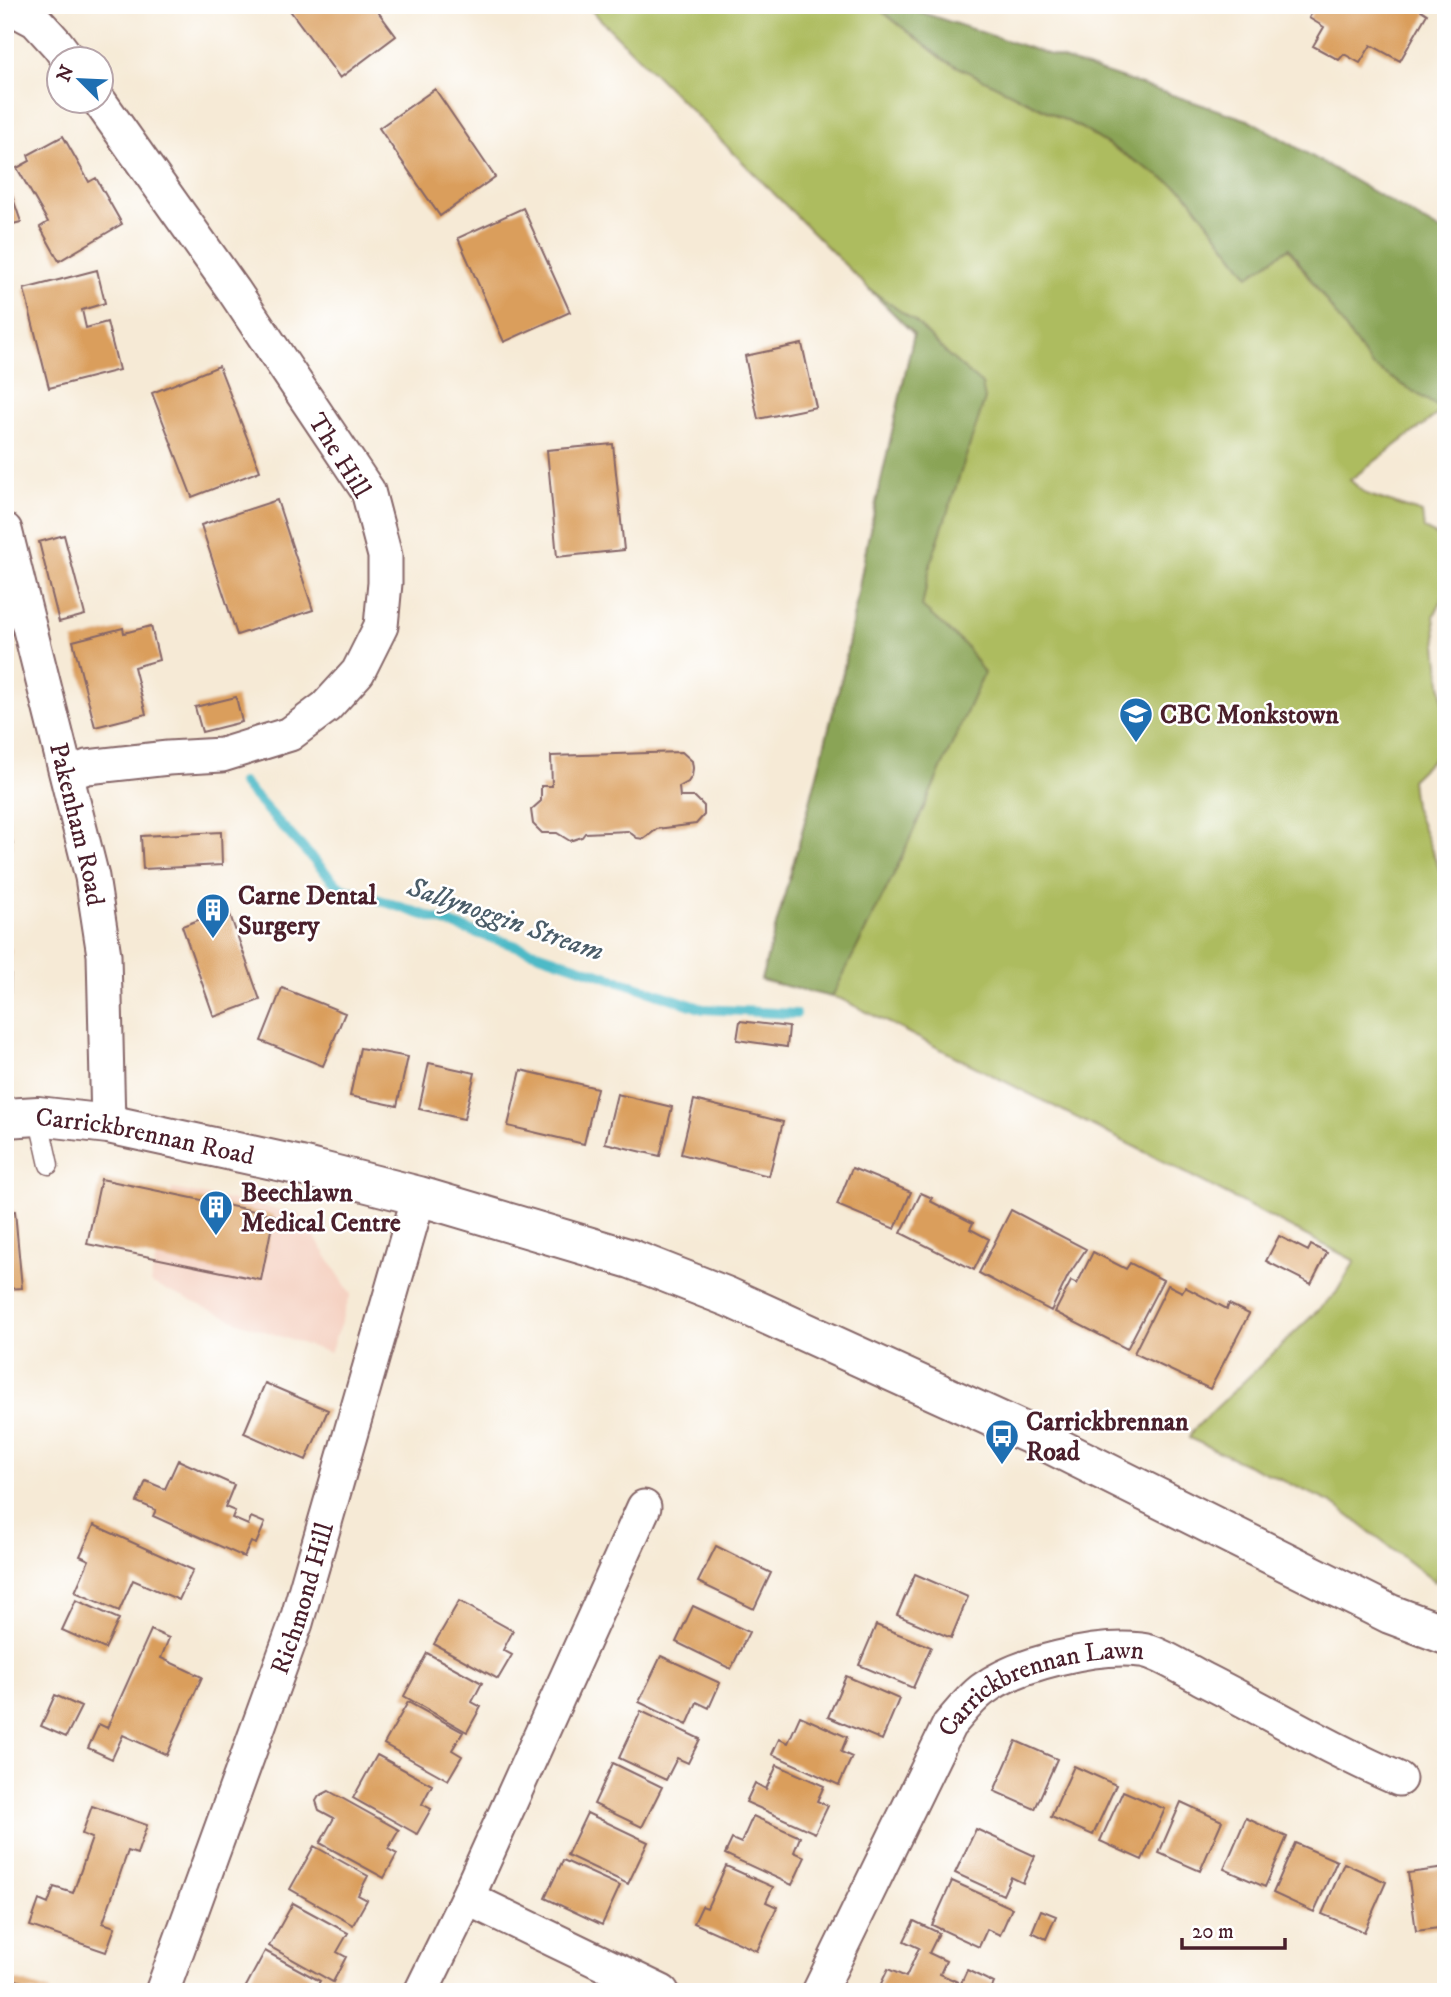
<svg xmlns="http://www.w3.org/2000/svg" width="1451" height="1997" font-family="'IM FELL DW Pica',serif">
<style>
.built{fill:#f5d2c2}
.green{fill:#adbc5f;stroke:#7c6e45;stroke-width:2}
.forest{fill:#8aa456;stroke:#6a6240;stroke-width:2}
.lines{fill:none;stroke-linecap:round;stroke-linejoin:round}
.stream{stroke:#4dbac7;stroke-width:10}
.building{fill:#da9e5c}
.service-casing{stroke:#866667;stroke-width:21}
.minor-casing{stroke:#866667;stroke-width:37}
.secondary-casing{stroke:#866667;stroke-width:42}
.service{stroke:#fff;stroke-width:18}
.minor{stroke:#fff;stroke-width:33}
.secondary{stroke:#fff;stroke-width:38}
.labels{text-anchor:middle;stroke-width:5;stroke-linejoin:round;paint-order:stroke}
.street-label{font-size:26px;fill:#4a1f2b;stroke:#fff}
.poi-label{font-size:26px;font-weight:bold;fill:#4a1f2b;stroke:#fff;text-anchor:start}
.water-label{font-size:28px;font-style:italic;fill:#4b5d69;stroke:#fff}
</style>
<rect width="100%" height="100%" fill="#fff"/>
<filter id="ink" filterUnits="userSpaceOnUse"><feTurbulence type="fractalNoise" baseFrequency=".0143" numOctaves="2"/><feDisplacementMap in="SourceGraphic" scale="14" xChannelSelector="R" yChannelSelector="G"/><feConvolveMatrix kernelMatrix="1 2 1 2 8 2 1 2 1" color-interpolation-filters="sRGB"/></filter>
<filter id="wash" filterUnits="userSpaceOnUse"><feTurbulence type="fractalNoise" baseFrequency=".00686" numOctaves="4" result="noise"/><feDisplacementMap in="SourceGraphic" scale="28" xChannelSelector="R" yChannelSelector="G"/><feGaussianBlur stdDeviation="1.57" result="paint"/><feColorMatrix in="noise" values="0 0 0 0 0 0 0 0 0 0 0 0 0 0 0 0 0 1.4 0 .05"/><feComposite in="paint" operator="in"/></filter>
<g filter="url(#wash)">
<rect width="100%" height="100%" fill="#f6ead6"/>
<path class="built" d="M172,1189L300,1214L351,1294L330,1353L241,1323L150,1283Z"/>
<path class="green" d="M586,5H874L944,60L1081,128L1184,191L1248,275L1288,248L1371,364L1443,410L1350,480L1366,494L1422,513L1424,529L1446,540V591L1434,616L1446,731L1437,755L1411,780L1414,806L1446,886V1554L1435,1582L1332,1503L1189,1438L1192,1431L1336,1293L1355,1261L1149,1154L841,999L761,980L807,814L843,673L868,539L914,334Z"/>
<path class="forest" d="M874,5H899L1251,121L1446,234V408L1443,410L1371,365L1289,248L1249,276L1184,191L1081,128L944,60Z
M868,288L917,323L948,355L982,384L985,399L931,562L922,607L966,646L984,673L895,872L832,997L761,980L807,814L843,673L868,539L914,334Z"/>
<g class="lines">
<path class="stream" d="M242,783L338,886L703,1009L796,1014"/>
</g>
<g id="blocks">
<path class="building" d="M286,5H373L396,36L340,78Z
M1316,5H1413L1427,14L1400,61L1371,45L1360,63L1344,54L1339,60L1313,46L1324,27L1309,18Z
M435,89L495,177L440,216L379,128Z
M63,136L89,182L96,178L122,224L59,261L40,227L48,222L17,168L30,161L28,155Z
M5,175L21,222L5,226Z
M523,208L570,312L504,342L458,238Z
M97,270L105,303L82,310L86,328L107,322L119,370L49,388L24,289Z
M802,344L816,407L758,419L745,356Z
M219,366L260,471L192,497L152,393Z
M613,444L624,550L557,557L547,450Z
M277,500L313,610L237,635L201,525Z
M64,535L85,615L59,622L39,542Z
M151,626L159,660L134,667L146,714L95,727L73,641L123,628L124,633Z
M236,697L242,722L202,732L195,707Z
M682,752L692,761L693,768L692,776L688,782L679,787L680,797H695L704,806V815L696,824L657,829L644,839L637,838L628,831L585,833L582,837L570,841L557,833H542L533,824L531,810L541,801V786H552L551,756Z
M5,812H8L13,847L5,848Z
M221,832L222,865L143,869L141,836Z
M228,909L260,1000L214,1017L182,926Z
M5,948H11L10,1001H5Z
M282,988L345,1013L323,1066L261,1041Z
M740,1021L789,1027L787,1047L737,1040Z
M360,1048L408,1057L397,1106L350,1096Z
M429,1063L475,1073L464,1119L419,1109Z
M521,1070L597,1088L584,1144L508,1126Z
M617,1094L672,1107L660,1156L605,1143Z
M694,1100L783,1122L769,1176L681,1154Z
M852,1168L911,1192L895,1229L837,1205Z
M101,1179L274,1215L261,1280L87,1244Z
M921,1193L932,1198L930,1201L973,1223L970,1229L989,1239L974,1270L901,1233Z
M1011,1210L1086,1249L1068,1276L1051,1311L979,1273Z
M15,1211L22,1288L5,1289V1212Z
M1279,1236L1308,1251L1311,1245L1327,1253L1311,1284L1266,1261Z
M1093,1252L1126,1269L1130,1263L1163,1280L1127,1349L1055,1312L1071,1281L1077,1284Z
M1168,1285L1182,1292L1185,1287L1227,1309L1229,1304L1249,1314L1210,1389L1134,1353Z
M265,1383L328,1410L306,1460L244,1433Z
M178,1460L234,1485L225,1507L235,1511L232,1518L248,1525L251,1517L265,1523L256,1544L251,1542L244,1557L153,1516L156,1510L137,1502L146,1481L165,1489Z
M94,1525L193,1570L179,1600L133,1580L119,1611L75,1592L89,1560L80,1556Z
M716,1546L771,1573L754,1609L698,1582Z
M915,1574L968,1597L951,1638L897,1615Z
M76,1600L119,1619L105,1649L62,1630Z
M459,1601L513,1631L503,1650L512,1655L498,1679L434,1644Z
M693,1606L749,1632L731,1669L676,1642Z
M876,1625L931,1647L913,1688L859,1665Z
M151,1630L169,1638L161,1658L202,1677L167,1755L123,1735L112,1759L88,1748L99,1724L107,1728Z
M427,1653L482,1683L472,1702L481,1707L467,1732L404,1696Z
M661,1656L720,1683L709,1708L697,1702L687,1725L639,1702Z
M846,1676L899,1699L882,1740L828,1717Z
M55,1695L81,1707L66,1737L41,1726Z
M408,1702L463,1732L452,1750L462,1756L448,1780L384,1744Z
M641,1711L700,1739L688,1763L677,1758L666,1780L619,1758Z
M800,1716L847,1737L841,1752L852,1757L839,1785L772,1754L779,1739L788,1743Z
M1016,1741L1057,1759L1035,1809L994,1791Z
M377,1755L432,1785L422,1804L431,1809L417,1834L353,1798Z
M613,1763L662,1787L642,1827L594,1804Z
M777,1765L824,1786L817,1801L828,1806L815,1833L746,1802L755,1783L766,1789Z
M1074,1766L1116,1785L1093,1835L1051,1817Z
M329,1791L399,1830L388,1849L397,1854L384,1878L320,1843L334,1818L319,1810L316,1801L319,1796Z
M1123,1791L1165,1809L1142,1860L1100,1841Z
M1181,1802L1222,1821L1200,1871L1159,1853Z
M92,1806L147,1825L137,1854L128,1851L103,1923L115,1927L106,1952L30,1926L39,1900L48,1904L54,1887L73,1893L92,1838L82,1834Z
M587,1813L648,1842L628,1884L567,1855Z
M753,1816L800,1837L794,1852L805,1857L792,1885L725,1854L732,1839L741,1843Z
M1246,1818L1287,1837L1265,1887L1224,1869Z
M976,1829L1035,1856L1023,1883L1011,1877L1003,1895L955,1873Z
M1295,1843L1337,1861L1314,1912L1273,1893Z
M314,1846L368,1876L358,1895L367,1900L353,1925L290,1889Z
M563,1860L620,1886L602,1925L545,1898Z
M1344,1863L1386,1882L1364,1932L1322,1914Z
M726,1866L773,1887L766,1902L777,1907L757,1951L694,1923L702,1906L707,1908Z
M1446,1868V1927L1416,1931L1408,1873Z
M952,1881L1012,1908L1000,1935L987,1929L979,1947L932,1925Z
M293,1903L348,1933L337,1952L346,1957L333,1982L269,1946Z
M1041,1910L1056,1916L1046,1939L1032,1932Z
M914,1921L939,1933L929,1953L946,1961L940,1974L958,1982L954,1992H877L888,1969L906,1977L919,1948L904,1941Z
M265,1951L320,1981L314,1992H243Z
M967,1970L994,1983L990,1992H957Z
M16,1980L50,1991V1992H11Z"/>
</g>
</g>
<g filter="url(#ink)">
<use href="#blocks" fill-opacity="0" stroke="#866667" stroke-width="2"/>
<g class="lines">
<g class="service-casing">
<path id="service" d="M38,1116L49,1165"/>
</g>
<g class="minor-casing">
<g id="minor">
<path d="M6,5L36,21L57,44L69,60"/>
<path id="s1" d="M5,530L92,877L104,955L108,1124"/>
<path d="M67,774L87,767L168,758L222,755L290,734L326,707L358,672L381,626L385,583V556L368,491L234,291L100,102"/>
<path d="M644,1507L467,1898L662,1992"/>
<path id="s2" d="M162,1992L296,1623L419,1196"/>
<path d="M421,1992L467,1898"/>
<path id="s3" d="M819,1992L949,1725C959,1714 970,1699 982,1690C1017,1663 1097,1645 1141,1650C1156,1651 1188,1671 1203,1679C1269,1712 1331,1750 1399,1779"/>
</g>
</g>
<g class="secondary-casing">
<g id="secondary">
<path id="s4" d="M5,1118L38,1116L108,1124L301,1166L419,1196L631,1259L728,1297L1040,1439L1390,1614L1446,1635"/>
</g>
</g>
<use href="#service" class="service"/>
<use href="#minor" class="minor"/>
<use href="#secondary" class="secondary"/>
</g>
</g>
<defs>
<g id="school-pin" transform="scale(1.75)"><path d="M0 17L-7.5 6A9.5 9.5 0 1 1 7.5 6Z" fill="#1f6fb2" stroke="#fff"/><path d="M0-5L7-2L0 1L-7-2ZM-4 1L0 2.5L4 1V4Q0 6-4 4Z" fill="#fff"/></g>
<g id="building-pin" transform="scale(1.75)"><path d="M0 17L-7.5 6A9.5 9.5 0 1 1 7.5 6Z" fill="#1f6fb2" stroke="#fff"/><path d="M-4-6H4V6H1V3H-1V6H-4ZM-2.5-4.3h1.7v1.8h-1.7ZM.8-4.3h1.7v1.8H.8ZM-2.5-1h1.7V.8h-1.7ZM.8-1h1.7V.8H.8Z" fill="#fff"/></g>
<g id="bus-pin" transform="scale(1.75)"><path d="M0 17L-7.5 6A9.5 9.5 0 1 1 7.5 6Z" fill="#1f6fb2" stroke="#fff"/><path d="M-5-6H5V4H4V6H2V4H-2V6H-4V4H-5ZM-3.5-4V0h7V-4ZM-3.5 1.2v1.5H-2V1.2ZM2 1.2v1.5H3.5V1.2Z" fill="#fff"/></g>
</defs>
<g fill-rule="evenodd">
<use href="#school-pin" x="1136" y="714"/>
<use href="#building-pin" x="213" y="910"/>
<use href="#building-pin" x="216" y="1207"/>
<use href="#bus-pin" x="1002" y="1436"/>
</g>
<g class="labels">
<g class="street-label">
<text transform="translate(340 455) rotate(58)" y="9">The Hill</text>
<text dy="9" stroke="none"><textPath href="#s1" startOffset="303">Pakenham Road</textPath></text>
<text dy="9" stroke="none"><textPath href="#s4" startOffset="142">Carrickbrennan Road</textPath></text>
<text dy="9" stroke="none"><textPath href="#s2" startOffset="418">Richmond Hill</textPath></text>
<text dy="9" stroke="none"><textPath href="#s3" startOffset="401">Carrickbrennan Lawn</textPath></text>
</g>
<g class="poi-label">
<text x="1160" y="723">CBC Monkstown</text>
<text x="238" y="904">Carne Dental<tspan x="238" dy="30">Surgery</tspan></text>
<text x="241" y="1201">Beechlawn<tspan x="241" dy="30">Medical Centre</tspan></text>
<text x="1026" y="1430">Carrickbrennan<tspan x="1026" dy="30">Road</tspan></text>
</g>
<g class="water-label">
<text transform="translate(506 918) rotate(19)" y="10">Sallynoggin Stream</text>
</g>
</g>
<rect width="1451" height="1997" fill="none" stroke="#fff" stroke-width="28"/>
<g transform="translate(80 80) rotate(294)"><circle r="33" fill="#ffffff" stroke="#b7a5aa" stroke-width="2"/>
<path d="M0-5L12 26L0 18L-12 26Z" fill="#1f6fb2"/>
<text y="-10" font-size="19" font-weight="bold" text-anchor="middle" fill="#4a1f2b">N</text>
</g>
<path d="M1182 1938v10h103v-10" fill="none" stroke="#4a1f2b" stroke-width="3.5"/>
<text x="1192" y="1938" font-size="21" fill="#4a1f2b" stroke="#ffffff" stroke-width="5" paint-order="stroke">20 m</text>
</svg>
